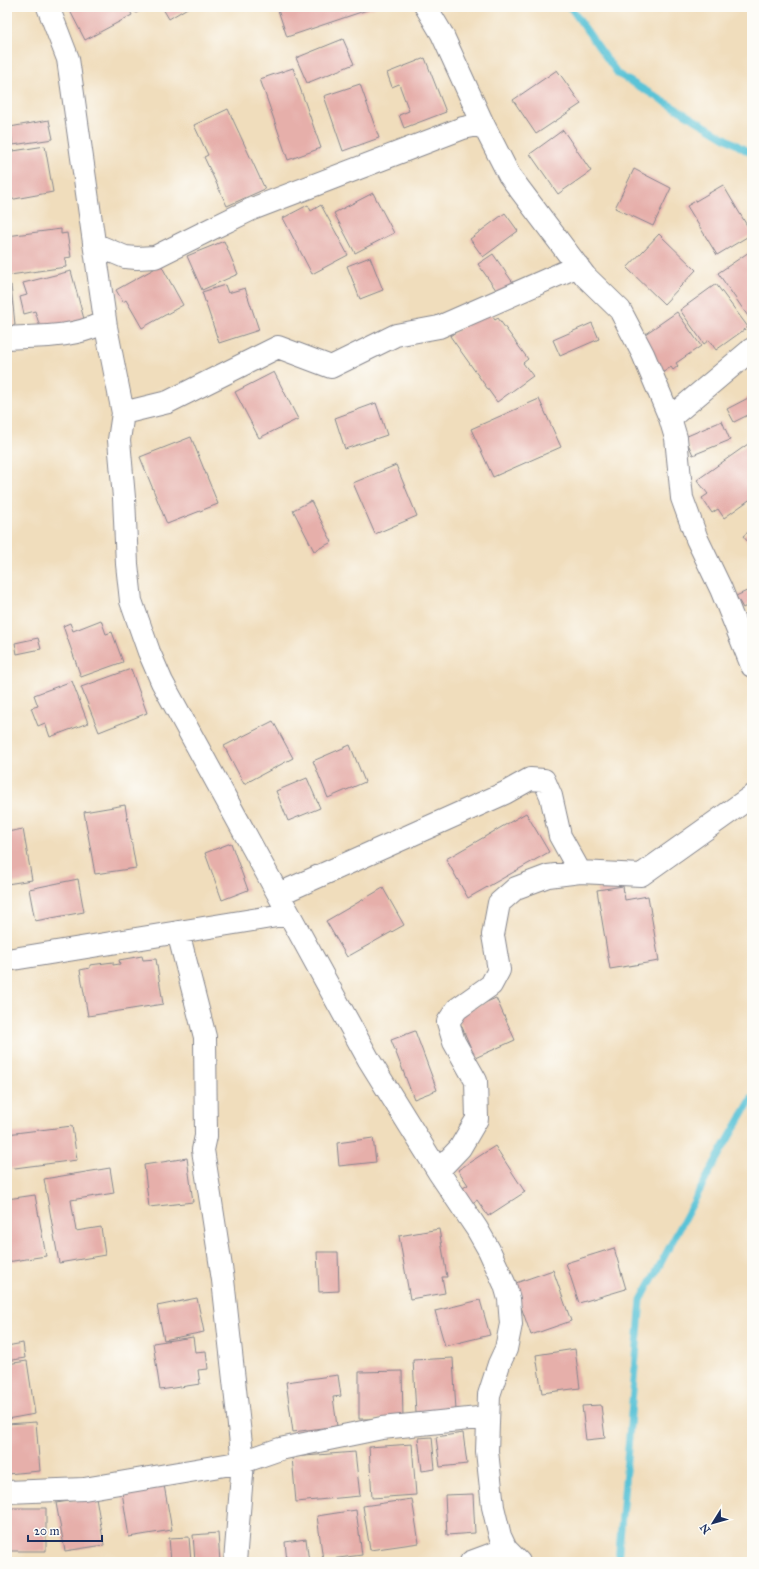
<svg xmlns="http://www.w3.org/2000/svg" width="759" height="1569" font-family="'IM FELL Great Primer',serif">
<style>
.lines{fill:none;stroke-linecap:round;stroke-linejoin:round}
.stream{stroke:#5ac3d7;stroke-width:7}
.building{fill:#e6afaa}
.minor-casing{stroke:#86868d;stroke-width:24}
.minor{stroke:#fff;stroke-width:22}
</style>
<rect width="100%" height="100%" fill="#fdfcf7"/>
<filter id="ink" filterUnits="userSpaceOnUse"><feTurbulence type="fractalNoise" baseFrequency=".025" numOctaves="2"/><feDisplacementMap in="SourceGraphic" scale="8" xChannelSelector="R" yChannelSelector="G"/><feConvolveMatrix kernelMatrix="1 2 1 2 8 2 1 2 1" color-interpolation-filters="sRGB"/></filter>
<filter id="wash" filterUnits="userSpaceOnUse"><feTurbulence type="fractalNoise" baseFrequency=".012" numOctaves="4" result="noise"/><feDisplacementMap in="SourceGraphic" scale="16" xChannelSelector="R" yChannelSelector="G"/><feGaussianBlur stdDeviation="0.9" result="paint"/><feColorMatrix in="noise" values="0 0 0 0 0 0 0 0 0 0 0 0 0 0 0 0 0 1.4 0 .05"/><feComposite in="paint" operator="in"/></filter>
<g filter="url(#wash)">
<rect width="100%" height="100%" fill="#f0ddbc"/>
<g class="lines">
<path class="stream" d="M570,7L618,74L752,154
M618,1562L641,1300L715,1162L752,1098"/>
</g>
<g id="blocks">
<path class="building" d="M68,7H128L132,15L85,40Z
M133,7H147L136,13Z
M162,7H189L169,19Z
M277,7H376L287,37Z
M343,39L354,64L307,83L296,58Z
M425,58L446,112L404,128L399,115L409,111L399,84L392,87L387,73Z
M293,68L321,148L288,160L260,79Z
M557,70L581,104L536,134L513,100Z
M360,84L379,138L343,151L324,96Z
M228,109L265,189L227,206L204,157L208,155L194,125Z
M49,120L53,139L13,145L10,127Z
M563,130L591,171L558,194L530,154Z
M45,146L53,192L9,200L7,186V152Z
M634,169L671,188L653,226L615,208Z
M723,185L752,234L717,255L687,206Z
M373,193L394,233L355,253L334,213Z
M308,205L311,211L321,205L348,255L312,274L283,218Z
M505,213L518,231L483,257L470,239Z
M61,229V234L67,233L71,257L65,258L66,267L10,275L7,256V236Z
M659,234L696,270L664,304L627,268Z
M224,241L238,274L202,290L187,256Z
M752,250V322L718,273Z
M493,254L516,287L501,297L478,264Z
M370,257L383,290L360,299L347,266Z
M161,265L183,305L142,328L126,300L123,302L116,290Z
M71,271L84,319L41,330L35,311L24,314L20,297L27,295L23,283Z
M716,284L748,327L716,350L709,340L704,344L680,310Z
M7,285H11L15,325L7,326Z
M225,285L228,293L245,288L259,330L219,343L202,292Z
M487,309L495,320L498,318L528,359L523,363L533,376L497,402L450,336Z
M677,312L701,346L676,363L678,366L673,370L671,367L662,373L638,339Z
M592,323L599,339L560,356L553,340Z
M274,372L298,419L259,438L235,392Z
M752,396V413L734,422L727,409Z
M539,399L561,447L493,477L471,429Z
M376,403L387,435L345,449L335,418Z
M722,421L730,440L693,455L685,437Z
M191,437L218,504L167,524L140,457Z
M748,444L752,450V498L724,518L718,509L712,513L702,498L708,494L697,480Z
M396,465L417,516L375,534L353,483Z
M311,501L332,542L314,551L293,510Z
M752,529V547L743,536Z
M749,590L752,596V603L743,608L736,596Z
M101,620L106,634L112,632L123,662L81,677L63,626L70,623L73,631Z
M38,638L41,649L17,654L15,643Z
M131,669L147,713L99,732L81,687Z
M72,681L88,723L50,737L45,723L38,726L31,708L38,706L34,695Z
M273,721L293,758L244,784L224,746Z
M350,745L365,782L328,798L313,761Z
M307,778L320,808L288,821L276,791Z
M125,805L136,868L95,874L84,812Z
M526,813L549,852L468,898L446,859Z
M23,829L32,880L7,884V832Z
M231,843L248,890L222,900L205,853Z
M78,879L84,912L35,921L29,889Z
M623,886L625,900L648,896L659,961L610,969L597,890Z
M383,888L404,925L347,957L326,921Z
M142,956L143,960L156,959L163,1004L88,1016L80,970L90,968V965L113,962V965L120,964L119,960Z
M496,998L515,1040L475,1058L457,1015Z
M415,1031L437,1090L414,1099L391,1040Z
M72,1126L77,1160L7,1169V1134Z
M373,1138L376,1162L339,1166L337,1143Z
M495,1146L525,1192L488,1216L477,1200L466,1207L456,1192L468,1185L458,1170Z
M187,1158L193,1202L149,1207L144,1165Z
M110,1168L114,1193L71,1200L76,1231L101,1227L105,1255L59,1263L44,1179Z
M35,1195L46,1256L7,1262V1199Z
M439,1229L447,1277H442L445,1293L410,1299L399,1236Z
M614,1248L626,1289L579,1303L566,1263Z
M317,1252H338L339,1291L319,1292Z
M553,1270L571,1321L531,1335L513,1284Z
M197,1298L204,1332L164,1340L157,1306Z
M480,1300L490,1335L445,1346L435,1311Z
M193,1337L195,1352L206,1351L208,1369L198,1370L200,1384L160,1390L153,1343Z
M23,1343L25,1358L7,1361V1346Z
M575,1349L580,1388L542,1393L536,1355Z
M453,1358L456,1411L416,1413L413,1360Z
M27,1361L35,1414L7,1419V1364Z
M402,1371L403,1419H359V1372Z
M338,1375L341,1396L333,1397L337,1426L293,1432L286,1382Z
M601,1405L605,1438L586,1440L582,1406Z
M36,1422L40,1471L7,1474V1424Z
M463,1433L467,1464L440,1467L436,1437Z
M432,1437L435,1469L422,1471L418,1438Z
M412,1444L416,1495L372,1498L369,1447Z
M355,1452L360,1496L296,1502L292,1457Z
M164,1485L172,1530L129,1537L122,1492Z
M473,1494L475,1533L447,1535L445,1495Z
M96,1497L104,1545L65,1551L56,1503Z
M412,1499L419,1543L370,1550L363,1506Z
M7,1508H46V1551H7Z
M356,1510L362,1555L323,1560L317,1516Z
M218,1533L220,1562H195L193,1535Z
M189,1537L191,1562H171L169,1538Z
M306,1539L309,1562H287L285,1542Z"/>
</g>
</g>
<g filter="url(#ink)">
<use href="#blocks" fill-opacity="0" stroke="#86868d" stroke-width="1"/>
<g class="lines">
<g class="minor-casing">
<path id="minor" d="M48,7L68,59L106,327L123,413L168,402L278,347L331,367L396,335L439,327L578,266
M426,7L442,34L483,124L509,175L585,276L620,310L643,354L670,418L676,438L682,498L697,539L721,589L752,666
M94,244L125,257L137,258L155,257L211,229L252,209L463,128L483,124
M7,338C38,336 72,338 100,324L106,327
M123,413L119,440L124,498L127,564L131,601L149,652L162,682L369,1060L438,1171L477,1229L489,1250L505,1285L509,1299L511,1324L506,1349L499,1364L489,1395L487,1451L493,1507L500,1536L506,1549L519,1562
M670,418L752,349
M279,894L505,793L530,779L544,780L551,796L560,836L580,872
M178,932L205,1037L206,1136L203,1150L223,1280L243,1462L235,1562
M7,960L289,914
M438,1171L460,1148L477,1119L476,1081L454,1042L448,1022L457,1009L491,985L499,970L493,935L499,903L516,888L548,876L580,872L641,875L752,796
M7,1492L84,1489L243,1462L280,1449L382,1428L488,1417
M471,1562L506,1549"/>
</g>
<use href="#minor" class="minor"/>
</g>
</g>
<rect width="759" height="1569" fill="none" stroke="#fdfcf7" stroke-width="24"/>
<g transform="translate(713 1523) rotate(233)" stroke="#fdfcf7" stroke-width="3" paint-order="stroke">
<path d="M0-3L7 15L0 10L-7 15Z" fill="#1b2f5e"/>
<text y="-6" font-size="11" font-weight="bold" text-anchor="middle" fill="#1b2f5e">N</text>
</g>
<path d="M28 1535v6h74v-6" fill="none" stroke="#1b2f5e" stroke-width="2"/>
<text x="34" y="1535" font-size="12" fill="#1b2f5e" stroke="#fdfcf7" stroke-width="3" paint-order="stroke">20 m</text>
</svg>
